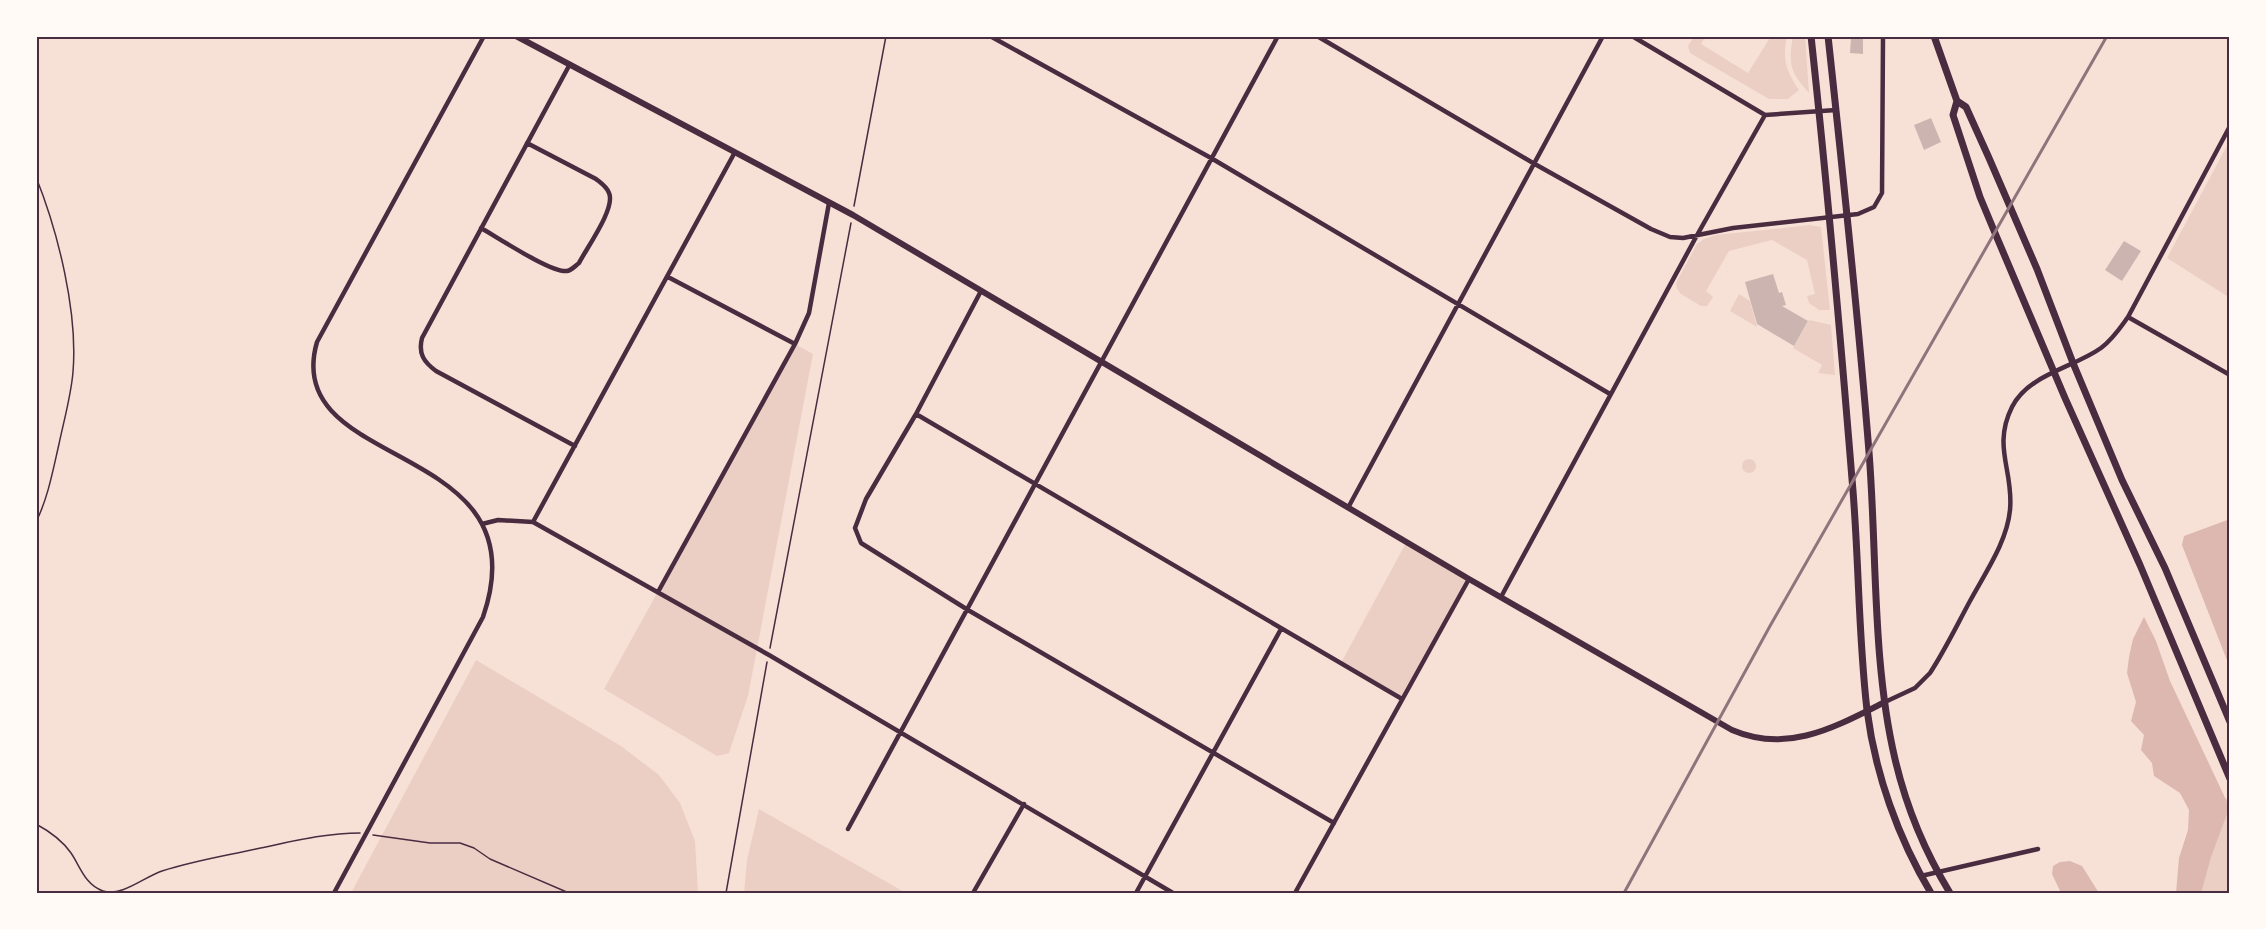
<svg xmlns="http://www.w3.org/2000/svg" width="2266" height="929" font-family="Mulish,sans-serif">
<style>
.green{fill:#ebcfc5}
.water{fill:#dcb8b0}
.building{fill:#ccb4b1}
.lines{fill:none;stroke-linecap:round;stroke-linejoin:round}
.path{stroke:#4a2c40;stroke-width:1.5}
.minor{stroke:#4a2c40;stroke-width:4.5}
.tertiary{stroke:#4a2c40;stroke-width:6}
.secondary{stroke:#4a2c40;stroke-width:7}
.rail{stroke:#8f747c;stroke-width:3}
.neatline{fill:none;stroke:#4a2c40;stroke-width:2}
</style>
<rect width="100%" height="100%" fill="#f7e1d7"/>
<path class="green" d="M1694,36L1705,37L1701,44L1748,73L1771,36H1787C1782,59 1786,71 1799,90L1788,99H1769L1690,53L1688,46Z
M1793,36H1805L1809,93C1790,72 1788,64 1793,36Z
M2230,140V298L2167,258Z
M1810,225L1821,227L1830,310H1819L1809,303L1807,296L1815,294L1807,260L1772,240L1729,251L1706,291L1713,297L1707,306H1701L1681,294L1677,289L1676,283L1697,244L1704,239L1716,235Z
M1739,294L1750,301L1757,327L1730,311Z
M1809,320L1831,325L1835,375L1818,373L1822,365L1793,348Z
M795,344L813,354L748,696L729,753L717,756L604,689Z
M1742 466a7 7 0 1 1 14 0a7 7 0 1 1-14 0Z
M1407,541L1469,579L1402,699L1341,663Z
M476,660L621,746L659,775L680,803L695,841L698,893H351Z
M2230,797V893H2176L2223,800Z
M759,809L906,893H744L747,860Z"/>
<path class="water" d="M2230,519V668L2182,545L2184,536Z
M2144,617L2156,641L2170,681L2228,804L2227,814L2211,857L2201,893H2176L2179,858L2188,830L2189,810L2180,793L2154,776L2152,763L2141,750L2144,735L2131,721L2136,702L2127,673L2129,657L2133,639Z
M2070,861L2082,866L2099,893H2061L2052,874L2053,866L2060,862Z"/>
<path class="building" d="M1844,36H1863V54L1850,53L1851,38Z
M1931,118L1941,142L1924,150L1914,125Z
M2124,241L2141,251L2122,281L2105,270Z
M1773,274L1779,293L1782,292L1786,305L1782,306L1808,321L1794,346L1757,324L1745,282Z"/>
<g class="lines">
<path class="path" d="M36,177C58,232 78,312 73,372C71,396 64,420 59,444C53,470 48,498 36,522
M854,206L886,36
M770,648L851,223
M36,824C49,831 62,840 71,853C80,866 85,885 103,891C122,897 144,877 162,871C193,861 224,856 256,849C290,842 324,833 360,833
M373,835L430,843H460L474,848L490,859L569,893
M726,893L767,662"/>
<path class="minor" d="M990,36L1211,158L1610,394
M1317,36L1533,163L1651,229L1670,237L1683,238L1733,228L1858,214L1874,207L1882,193L1883,36
M1632,36L1765,115L1836,110
M570,64L422,338C418,354 424,362 436,371L575,446
M481,228C497,237 551,273 567,271C572,270 575,266 579,263C586,249 616,208 609,193C607,187 601,183 596,179L527,143
M668,277L795,344
M981,291L916,414L866,499L855,528L861,543L968,610L1334,823
M2128,317L2230,375
M916,414L1402,699
M1349,506L1603,36
M533,522L735,152
M482,524L498,520L533,522L769,655L1173,893
M658,592L795,344L809,313L829,203
M1501,597L1696,237L1765,115
M1885,702L1915,688L1930,673C1945,650 1957,625 1970,601C1985,573 2007,542 2010,510C2014,471 1992,447 2012,407C2029,374 2073,368 2101,348C2113,339 2120,328 2128,317L2230,126
M848,829L1278,36
M1921,876L2038,849
M334,893L483,617C545,438 279,473 317,342L484,36
M973,893L1024,804
M1136,893L1281,629
M1295,893L1469,579"/>
<path class="tertiary" d="M516,36L853,215L1469,579L1732,730C1788,754 1835,727 1885,702"/>
<path class="secondary" d="M1811,36C1827,183 1840,331 1852,479C1859,556 1858,633 1867,710C1875,773 1898,838 1931,893
M1828,36C1843,174 1858,313 1869,452C1877,551 1872,662 1895,759C1906,806 1925,852 1950,893
M1934,36L1957,101L1966,107L1989,158L2037,269L2073,363L2122,480L2165,568L2230,722
M1957,101L1953,115L1980,197L1995,233L2065,398L2140,565L2230,779"/>
<path class="rail" d="M1624,893L1770,626L2107,36"/>
</g>
<rect width="2266" height="929" fill="none" stroke="#fffaf5" stroke-width="75"/>
<rect x="38" y="38" width="2190" height="854" class="neatline"/>
</svg>
